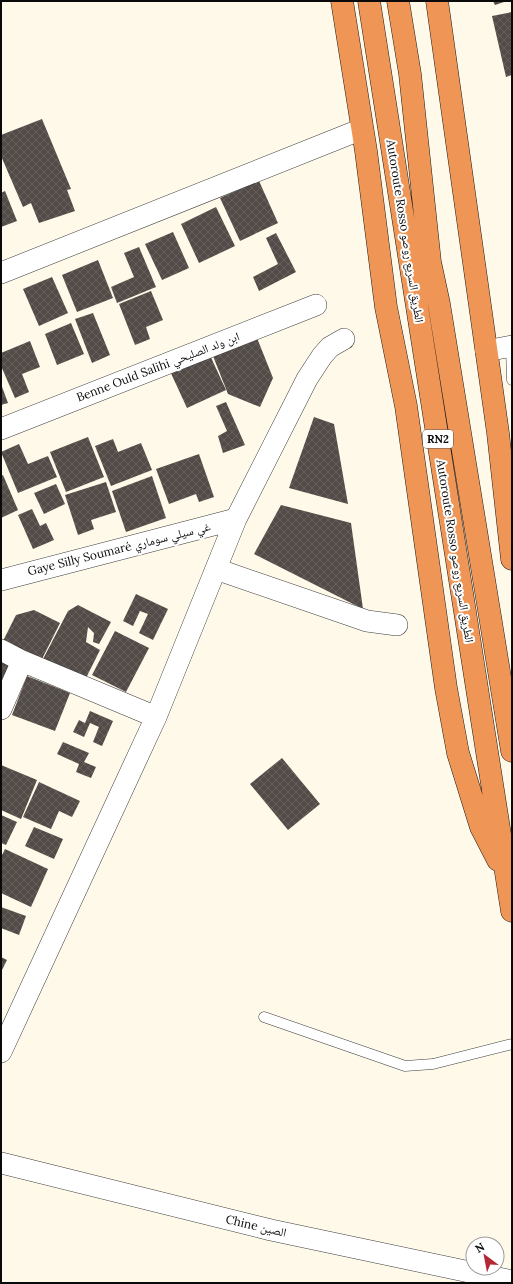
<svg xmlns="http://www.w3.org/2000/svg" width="513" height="1284" font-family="Lora,'Noto Naskh Arabic',serif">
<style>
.building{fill:url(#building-cross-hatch)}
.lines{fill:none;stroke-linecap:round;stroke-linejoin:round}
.lane-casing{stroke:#3d3d3d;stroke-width:11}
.street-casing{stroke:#3d3d3d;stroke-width:22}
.highway-casing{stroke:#1b1b1b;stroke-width:23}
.lane{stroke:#fff;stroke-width:10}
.street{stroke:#fff;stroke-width:21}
.highway{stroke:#ef9555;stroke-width:22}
.labels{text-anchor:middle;stroke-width:4;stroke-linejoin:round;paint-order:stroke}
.shield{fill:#fff;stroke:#545454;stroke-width:1}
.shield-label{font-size:11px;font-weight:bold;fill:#0a0a0a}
.street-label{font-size:12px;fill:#0a0a0a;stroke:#fff}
</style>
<defs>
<pattern id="building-cross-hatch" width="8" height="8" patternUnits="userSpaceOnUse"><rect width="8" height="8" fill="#524b47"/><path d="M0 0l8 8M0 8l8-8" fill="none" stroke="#66605d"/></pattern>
</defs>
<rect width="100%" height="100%" fill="#fef9e8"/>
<path class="building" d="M493,1H507L495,5Z
M512,12V75L506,77L492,16Z
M42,119L71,189L67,190L75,211L39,223L31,203L23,207L1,156V135Z
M259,181L278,223L240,241L220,198Z
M5,191L17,221L1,227V193Z
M216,207L235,246L199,263L181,224Z
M173,232L189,268L162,280L145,244Z
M276,233L296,272L259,291L253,277L278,264L266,238Z
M139,247L156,287L117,303L111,287L134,277L124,253Z
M98,260L113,298L77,312L62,275Z
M52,277L68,313L39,326L23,289Z
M151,291L163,320L146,327L150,339L135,345L119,304Z
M93,313L110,355L92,363L75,319Z
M71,323L84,354L57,365L45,334Z
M255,333L273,378L260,407L228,394L211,351Z
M30,341L40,367L22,374L29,392L15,398L1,366V353Z
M208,351L226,390L187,408L169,369Z
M1,384L8,403L1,405Z
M226,402L245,445L223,453L218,436L227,431L216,406Z
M314,417L334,424L348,504L289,488Z
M88,437L104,477L66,492L50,452Z
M113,439L118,452L141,443L152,470L111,486L95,446Z
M19,444L28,464L48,456L57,477L18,493L1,452Z
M199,454L214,497L199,502L196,494L169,504L156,469Z
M3,475L18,510L1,518V476Z
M152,476L166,518L126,532L112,491Z
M106,482L116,512L91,520L94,529L78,535L65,495Z
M56,484L65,504L44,514L34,493Z
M281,505L351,523L363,609L254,554Z
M32,509L40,526L46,523L54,540L33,549L18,515Z
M136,594L168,609L153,640L139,633L148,614L140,611L133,626L123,621Z
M78,605L111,622L99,644L93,642L94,633L88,627L86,642L100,650L84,682L42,661L68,611Z
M34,610L60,623L41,661L2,643L16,615Z
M115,631L149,648L126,692L92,675Z
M1,660L11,665L1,687Z
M27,676L70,693L55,731L12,715Z
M90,711L113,721L102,746L93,742L99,727L90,723L84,737L73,732L79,720L85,723Z
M63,742L89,753L84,762L96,767L91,778L76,772L79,764L57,754Z
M282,758L320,804L288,830L250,784Z
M1,765L37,780L21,819L1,810Z
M39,782L80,801L72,817L59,811L51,829L23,817Z
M1,815L17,822L6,845L1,843Z
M34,827L63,839L54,859L25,846Z
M5,849L48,869L31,907L1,893V857Z
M1,907L26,916L19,935L1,928Z
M1,957L7,960L1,972Z"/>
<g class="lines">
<g class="lane-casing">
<path id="lane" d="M511,347L512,380
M264,1017L405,1066L433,1064L512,1044"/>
</g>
<g class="street-casing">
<path id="street" d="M1,273L362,129
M486,351L512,346
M1,429L316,305
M216,569L367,621L397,625
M1,580L236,519
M1,650L22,661L156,717
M1,709L22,661
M1,1052L156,717L236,519L307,379L322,356L330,347L344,339
M1,1163L271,1230L512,1281"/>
</g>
<g class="highway-casing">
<path id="highway" d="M342,1L366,151L386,307L406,406L446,688L458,753L481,827L498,860
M369,1L512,911
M398,1L410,74L430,262L439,304L512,751
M437,1L498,433L512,559"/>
</g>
<use href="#lane" class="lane"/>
<use href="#street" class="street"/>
<use href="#highway" class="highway"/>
</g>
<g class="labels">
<rect class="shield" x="423" y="430" width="30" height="18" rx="3"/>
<g class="shield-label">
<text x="438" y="443">RN2</text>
</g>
<g class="street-label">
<text transform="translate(405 231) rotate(81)" y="4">Autoroute Rosso الطريق السريع روصو</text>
<text transform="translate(158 367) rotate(-21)" y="4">Benne Ould Salihi ابن ولد الصليحي</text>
<text transform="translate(119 549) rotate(-14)" y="4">Gaye Silly Soumaré غي سيلي سوماري</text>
<text transform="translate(455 551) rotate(81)" y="4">Autoroute Rosso الطريق السريع روصو</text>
<text transform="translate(256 1226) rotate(13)" y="4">Chine الصين</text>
</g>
</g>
<rect width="513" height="1284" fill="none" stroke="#0a0a0a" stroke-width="4"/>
<g transform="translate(485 1256) rotate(328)"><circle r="19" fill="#ffffff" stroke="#9d9d9d"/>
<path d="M0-3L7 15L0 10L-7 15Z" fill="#b42835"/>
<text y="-6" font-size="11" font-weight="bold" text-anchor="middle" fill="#0a0a0a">N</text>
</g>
</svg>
